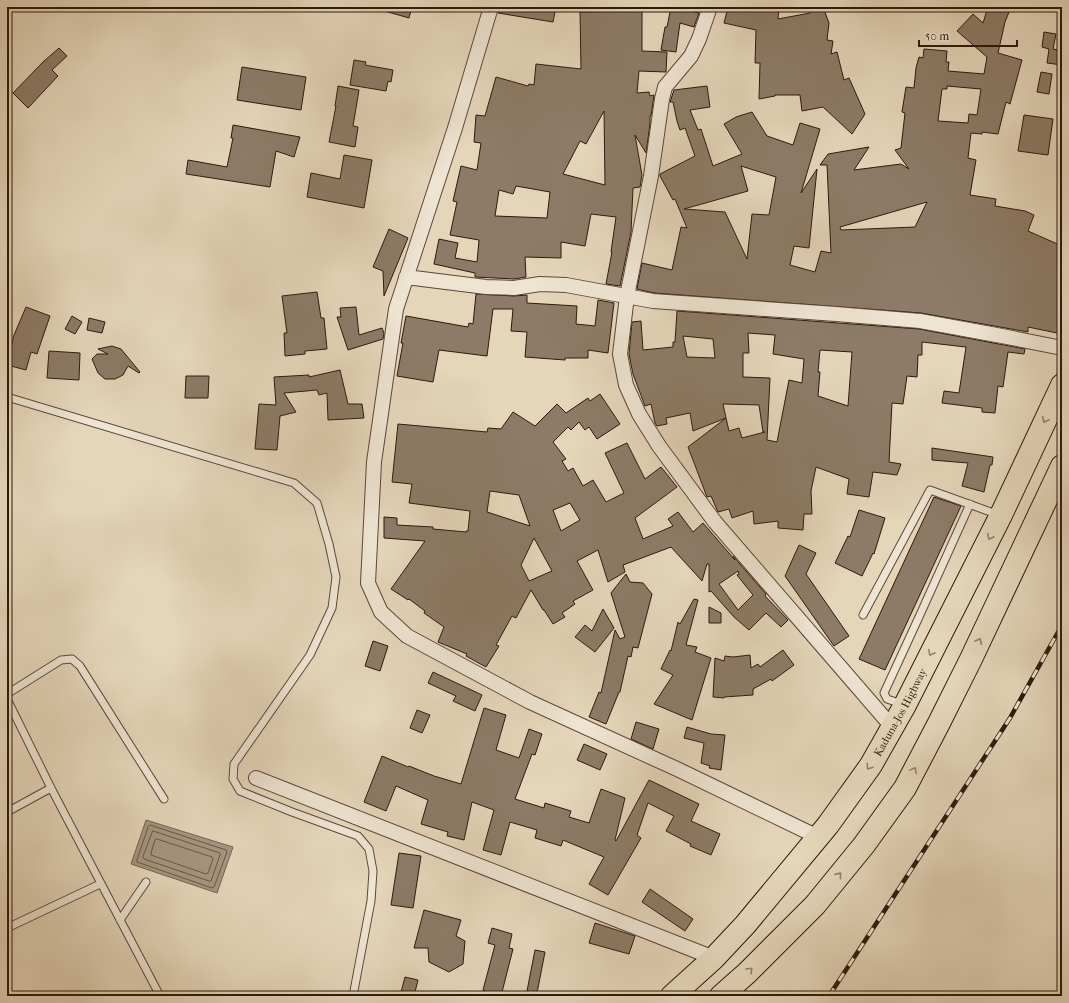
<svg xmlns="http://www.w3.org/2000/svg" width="1069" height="1003" font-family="'IM FELL French Canon',serif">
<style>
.water{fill:#a6967f;stroke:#766451}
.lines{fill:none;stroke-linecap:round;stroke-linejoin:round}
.shore{stroke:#6a5846;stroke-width:1}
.building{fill:#8d7b67;stroke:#2d190d;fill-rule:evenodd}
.service-casing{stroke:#5b4838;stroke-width:9}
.minor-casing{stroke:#5b4838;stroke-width:16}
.trunk-casing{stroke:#2d190d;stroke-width:24}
.service{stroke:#eee4d2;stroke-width:7}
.minor{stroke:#eee4d2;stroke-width:14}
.trunk{stroke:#e5d6ba;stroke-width:22}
.rail-casing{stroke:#2d190d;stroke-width:4.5}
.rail{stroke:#eee4d2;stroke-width:3;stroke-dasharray:9;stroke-linecap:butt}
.oneway{stroke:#92816c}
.labels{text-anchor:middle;stroke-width:3;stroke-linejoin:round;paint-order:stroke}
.street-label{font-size:11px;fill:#2d190d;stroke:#eee4d2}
</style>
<rect width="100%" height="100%" fill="#e5d6ba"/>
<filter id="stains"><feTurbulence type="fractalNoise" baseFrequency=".005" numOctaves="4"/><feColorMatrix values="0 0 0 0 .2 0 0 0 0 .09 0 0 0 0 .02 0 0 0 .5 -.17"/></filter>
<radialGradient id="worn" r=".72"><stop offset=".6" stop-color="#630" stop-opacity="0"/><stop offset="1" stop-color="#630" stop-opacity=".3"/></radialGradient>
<path class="water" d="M146,820L233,847L217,893L131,864Z"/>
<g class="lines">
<path class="shore" d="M150,825L226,850L227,852L214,887L212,888L137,862V860L148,827Z
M153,831L220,853V855L211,881H209L144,859L143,857Z
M157,839L212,857L213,859L208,873L206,874L151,855V853L155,840Z"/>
</g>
<path class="building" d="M381,7H412L409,18L381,10Z
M499,7H556L553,22L498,13Z
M671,7H688L687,10L699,13L694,27L680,23L676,52L661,50L665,27H667Z
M728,7H779L778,19L810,13L807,7H823L829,23L827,40L833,41L831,54L837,52L844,80L849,78L865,114L852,134L823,107L802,111L800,95H775V96L759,99L760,63H755L756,30L724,23Z
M988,7H1011L1005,22L998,53L1022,60L1010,104L1006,102L998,134L982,132V134L971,133L968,158L976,160L970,195L996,199L995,206L1025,211L1034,215L1028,231L1062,246V334L1028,327V332L921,313L654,293L637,289L642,263L672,270L681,227L687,228L675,199L673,200L660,176V174L695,156L685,128L680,130L677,121L673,102H670L674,90L707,86L710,107L690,110L698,130L701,129L713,166L742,154L724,124L736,117L752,112L767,136L793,145L800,123L820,129L801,193L817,169L809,248L794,246L790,265L815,272L821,251L831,253L827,165H820L828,154L869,147L854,170L901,164L909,169L895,150L901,148L905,113L902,112L906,87L914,88L916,68L919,57L923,58L924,49L947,51L946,62H949L948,71L984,74L987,57L957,31L973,14L983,23ZM947,86L981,89L977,115L969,114L968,123L938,121L942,89H947ZM741,166L776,177L769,215L752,214L747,259L725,212L684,209L748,191ZM927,202L915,227L841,230L840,227Z
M642,11V51L667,52L666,72L639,71L637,93L649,92L650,96L654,95L651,116H650V124L646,153L635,135L642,175L640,187L633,188L631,232L620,286L606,284L612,252H611L616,217L591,214L585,246L561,242V258L525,257L526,277L514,279L475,277V273L434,264L439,239L458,243L455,258L477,262L479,240L450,235L457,202L453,201L461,166L477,170L481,143L474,142L476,115L485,116L496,77L528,86L529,84L534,85L536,64L581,69L580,12ZM604,111L605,185L563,174L580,141L586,144ZM516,186L550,192L547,218L495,216L499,190L513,194Z
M1044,32L1056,34L1053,49L1062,51V65L1047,63L1049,49L1042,47Z
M59,48L67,56L52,70L58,76L28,108L13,93L43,62Z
M354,60L366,62L365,65L393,70L391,82L388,81L386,91L350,85Z
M242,67L306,77L301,110L237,100Z
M1041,72L1052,74L1049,94L1037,92Z
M338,86L359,90L353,126L358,127L355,147L329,142L336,106H335Z
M1024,115L1053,119L1048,155L1018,151Z
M233,125L300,137L294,157L276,151L270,187L186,174L188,160L227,167L233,138H231Z
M344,155L372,160L364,208L307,197L311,173L340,179Z
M389,229L408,238L384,296L383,271L373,267Z
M317,292L321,318H324L327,349L305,351V354L285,356L284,333H287L282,296Z
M476,294L514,296L527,295V303L577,306L576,324L595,326L598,300L614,303L608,353L588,350V358H565V360L525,357L527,332L511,331L513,309H493L487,356L439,350L433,382L397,376L403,343H401L406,316L468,327L469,323L473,324Z
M26,307L50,316L37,354L31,352L26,370L7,365L14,335Z
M356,307L359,335L382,328L384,333L383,339L348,350L337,317H341L340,308Z
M677,311L919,329L1025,349L1024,354L1008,352L1003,387L998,386L995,413L982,412V408L942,403L944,391L959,393L966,347L922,342V355H918L917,377L907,376L903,404L892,403L889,462L901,464L897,475L873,472L869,497L847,494L849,479L816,467L811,491L812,514H804L803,530L778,528V521L754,524L753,511L732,518L729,509L718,512L711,496L707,497L688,447L726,418L729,431L739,428L742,438L765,432H763L759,405L723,404L726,418L693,431L690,413L666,418L667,424L657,426L655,423L651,404L645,406L633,374L629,354L632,322L641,321L643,350L673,347V342H675ZM748,333L775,335L773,354L804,359L802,383L789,380L777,442L767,440L770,378L743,377V353H749ZM683,336L713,339L715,358L687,357ZM820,350L852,352L848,406L818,396L820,372H818Z
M72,316L82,322L75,334L65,329Z
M89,318L105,322L102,333L87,330Z
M112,346L121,349L140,372L139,373L128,366L123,375L115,379H105L98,373L92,359L97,354H108L98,349Z
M49,351L80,353L79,380L47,378Z
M340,370L348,404H362L364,418L328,420L327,393L319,395L317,390L284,393L296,412L280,416L277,450L255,449L259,404L276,405L274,377L309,375V377Z
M186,376H209L208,398H185Z
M600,394L620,424L597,439L589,427L585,430L579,422L571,430L568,427L553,442L566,459L562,461L568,471L573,468L583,486L593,480L606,502L624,493L605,453L627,443L645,479L661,467L677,487L635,518L643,539L673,526L668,519L678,512L693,532L703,523L735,560L733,556L766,594L765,596L788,620L781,627L766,613L749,630L734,617L711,591L709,592V564H707L702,581L671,547L623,565L625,572L608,582L598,550L577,561L593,590L573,601L575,604L562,613L565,617L553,624L544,610H543L531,590L516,618L512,616L496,645L499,646L486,667L466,656L467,654L438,642L444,627L424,613L425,611L409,599L408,600L391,589L425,541L384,538V517L397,518V525L433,527V529L466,532V531H468L470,511L409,503L412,484L392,482L398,424L487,432L488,428L501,429L513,412L535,426L557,404L566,413L588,398L590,401ZM490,491L519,495L530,526L487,512ZM570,503L580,520L561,531L553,510ZM534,538L552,571L529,581L521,565ZM738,571L739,574L737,575L753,595L738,610L719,584Z
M932,448L993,457L992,465H990L984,492L962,486L968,463L932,460Z
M934,497L961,506L885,670L859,659Z
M859,510L885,518L874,554L873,553L862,576L835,563L848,536L850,537Z
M799,545L816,553L806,574L849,636L834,646L785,576Z
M626,574L630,582L643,583L652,594L638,648L633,647L631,657L628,656L620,692H619L606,724L589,717L599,692L601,693L615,630L620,639L625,637L611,593Z
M694,599L698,600L686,645L697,647L695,652L711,658L692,720L654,704L673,675L661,669L670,650L671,651L678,622L680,624Z
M709,607L721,613V623H709Z
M603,609L614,628L595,652L575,637L585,625L592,631Z
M373,641L388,646L380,671L365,666Z
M783,650L794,665L772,681L771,679L753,689V695L724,697V698L713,697L715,658L724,661L725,656L733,657L750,655L751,668L758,664L760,667Z
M433,672L482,695L475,711L453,701L456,696L428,683Z
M484,708L506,715L496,750L519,758L529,729L542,734L535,755L532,754L515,799L544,808L545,803L571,811L569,817L589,823L601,789L625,798L615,840L616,841L649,780L699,804L691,821L720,834L711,855L690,846L691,844L666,831L674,816L648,803L637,835L641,838L608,895L589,884L604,857L563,840L561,846L535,838L537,830L510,822L501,855L483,850L494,810L472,802L464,840L447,836L448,832L421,824L428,800L396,786L386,811L364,802L382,756L408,767L409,766L434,776L461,784Z
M417,710L430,715L422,733L410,728Z
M636,722L659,729L653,749L631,739Z
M687,727L711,734L725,735L721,770L709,768L710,766L701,763L704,743L684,738Z
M584,744L607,754L600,770L577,760Z
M399,853L421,856L413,908L391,905Z
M650,889L693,919L685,931L642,902Z
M424,910L461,920L456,936L465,941L463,964L449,972L429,962L428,948H414Z
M595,923L635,936L629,954L589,943Z
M492,928L512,934L509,948L513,949L501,996H496L483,990L495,945L488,943Z
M535,950L545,952L537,993L527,991Z
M405,977L418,980L414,996H400Z"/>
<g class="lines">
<g class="service-casing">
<path id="service" d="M7,397L294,483L317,503L329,544L336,577L332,608L310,655L234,764L233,779L240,791L292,812L358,836L369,849L373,871L371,901L353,996
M863,615L930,490L999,515
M7,694L61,660L72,659L80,666L164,799
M7,699L51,788L160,996
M902,704L887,699L884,693L919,617L970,504
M7,812L51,788
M120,920L146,882
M7,928L100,884"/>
</g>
<g class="minor-casing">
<path id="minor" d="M491,7L455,128L396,309L374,462L368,583L381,612L407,636L530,702L677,769L818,837
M710,7L699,39L691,56L665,87L662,99L651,176L627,296L620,354L626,385L639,414L659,446L715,522L893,728
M406,277L486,287L514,288L540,284L566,285L653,301L836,314L920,321L1002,336L1062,348
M256,778L714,958"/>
</g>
<g class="trunk-casing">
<g id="trunk">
<path id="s1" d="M672,996L714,958L745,925L828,825L871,765L905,705L1001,515L1062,385"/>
<path d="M721,996L747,973L815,905L864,845L905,788L939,723L971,659L1062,466"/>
</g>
</g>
<use href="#service" class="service"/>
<use href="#minor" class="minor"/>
<use href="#trunk" class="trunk"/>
<g class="rail-casing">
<path id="rail" d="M829,996L1010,718L1062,625"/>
</g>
<use href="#rail" class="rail"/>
</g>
<defs><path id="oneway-chevron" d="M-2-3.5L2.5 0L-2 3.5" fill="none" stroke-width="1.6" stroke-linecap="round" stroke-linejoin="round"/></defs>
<g class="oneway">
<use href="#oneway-chevron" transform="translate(1045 420) rotate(115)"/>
<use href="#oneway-chevron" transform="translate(990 537) rotate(117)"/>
<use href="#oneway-chevron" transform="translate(979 641) rotate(-65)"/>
<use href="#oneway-chevron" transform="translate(931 653) rotate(117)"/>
<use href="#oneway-chevron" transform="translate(869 767) rotate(124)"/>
<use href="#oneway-chevron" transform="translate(914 770) rotate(-62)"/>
<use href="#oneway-chevron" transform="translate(839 875) rotate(-51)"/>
<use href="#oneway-chevron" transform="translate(750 970) rotate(-45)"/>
</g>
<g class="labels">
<g class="street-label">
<text dy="4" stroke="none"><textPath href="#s1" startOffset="366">Kaduna-Jos Highway</textPath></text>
</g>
</g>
<rect width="1069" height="1003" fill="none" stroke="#e5d6ba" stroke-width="24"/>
<rect x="8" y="8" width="1053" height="987" fill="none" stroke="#2d190d" stroke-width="2"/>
<rect x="12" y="12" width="1045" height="979" fill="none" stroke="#2d190d"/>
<path d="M919 40v6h98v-6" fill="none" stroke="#2d190d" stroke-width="2"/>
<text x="925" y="40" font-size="12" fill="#2d190d" stroke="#eee4d2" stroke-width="3" paint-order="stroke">50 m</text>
<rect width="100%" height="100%" filter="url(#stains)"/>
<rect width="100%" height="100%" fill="url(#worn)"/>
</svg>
